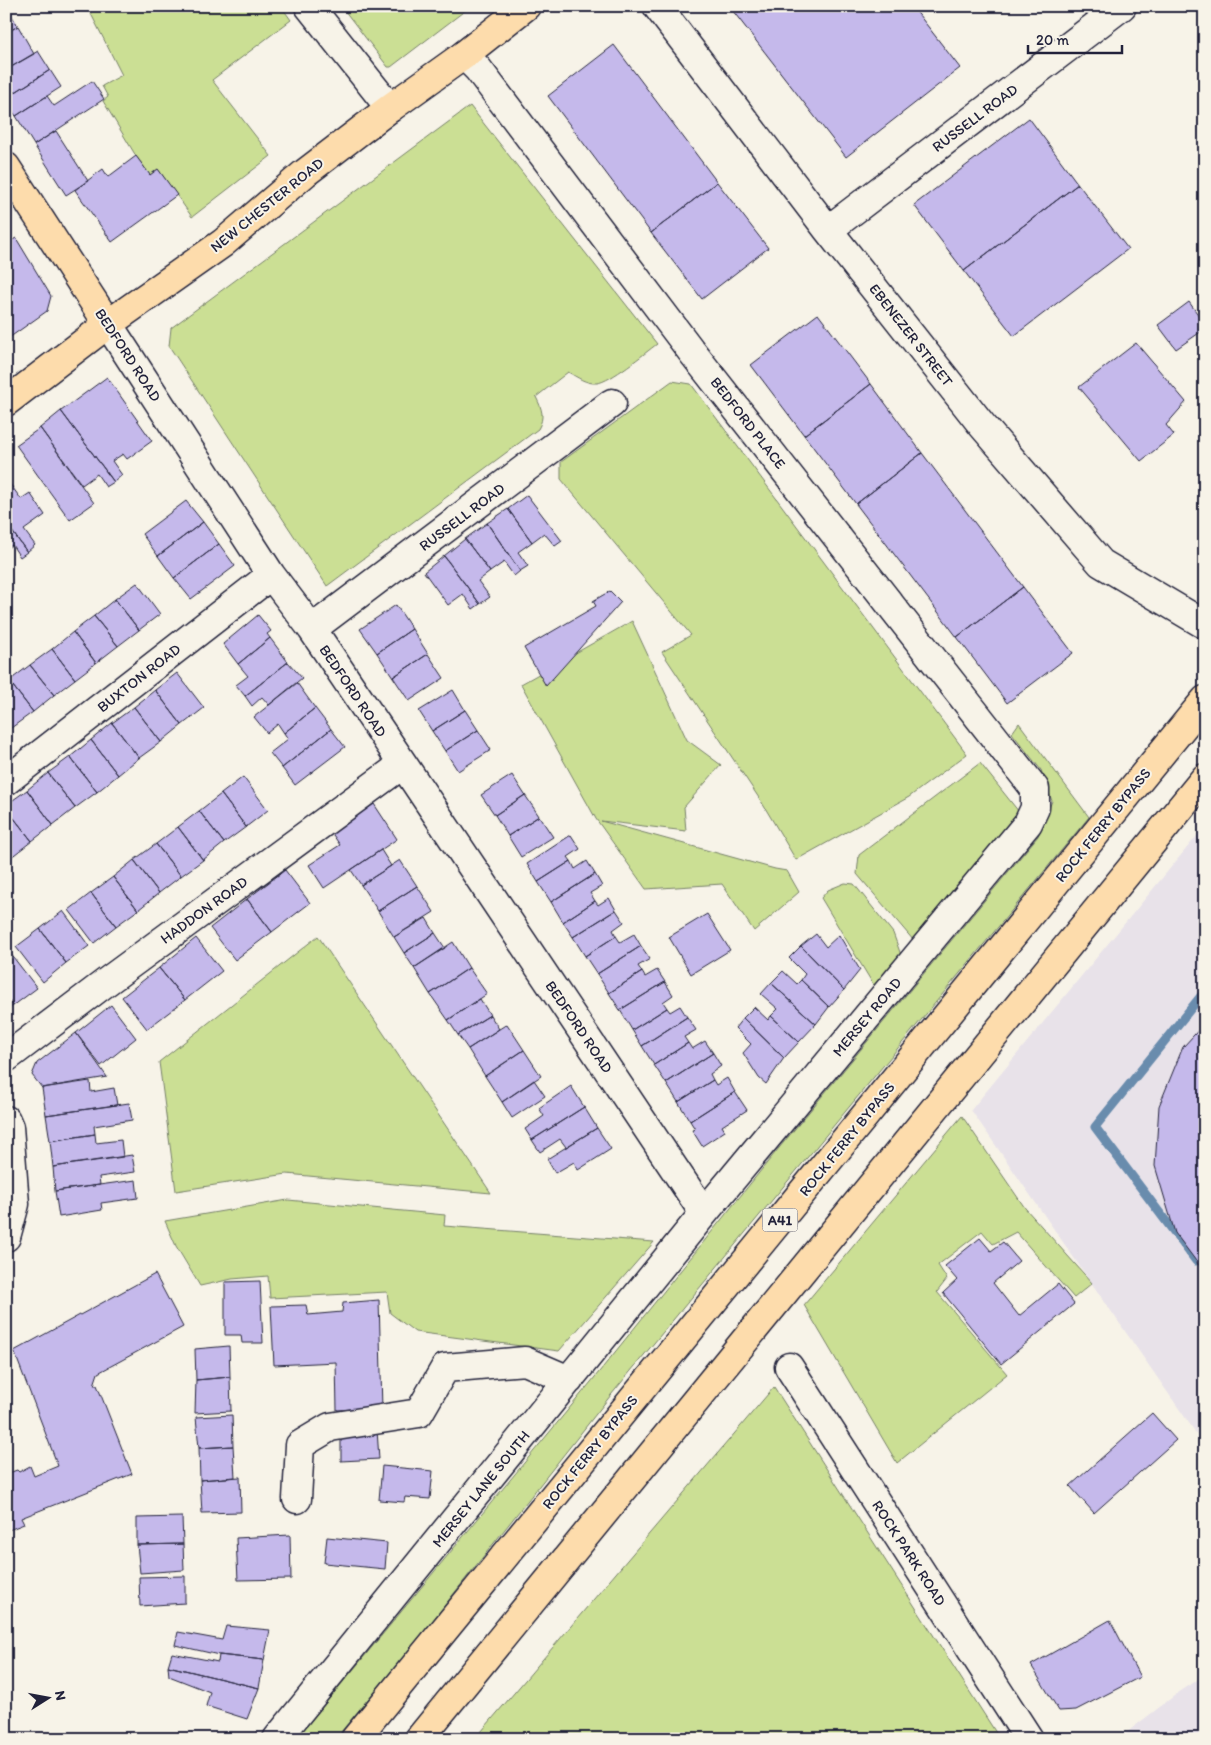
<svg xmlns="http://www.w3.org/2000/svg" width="1211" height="1745" font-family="Itim,sans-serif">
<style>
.built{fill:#e8e2e9}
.green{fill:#cbdf94;stroke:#768068}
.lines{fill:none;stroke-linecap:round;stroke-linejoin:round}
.stream{stroke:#698cad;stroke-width:9}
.building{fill:#c5b9eb;stroke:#22223b}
.minor-casing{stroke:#22223b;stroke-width:31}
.major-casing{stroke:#22223b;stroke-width:31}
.highway-casing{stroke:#22223b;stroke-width:31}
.minor{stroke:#f7f3e8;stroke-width:28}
.major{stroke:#fddcac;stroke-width:28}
.highway{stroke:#fddcac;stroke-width:28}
.labels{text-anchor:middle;stroke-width:4;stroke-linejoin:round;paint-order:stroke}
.shield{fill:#f7f3e8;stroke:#62616f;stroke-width:1}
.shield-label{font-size:14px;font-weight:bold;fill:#22223b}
.street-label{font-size:15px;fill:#22223b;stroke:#f7f3e8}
</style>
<rect width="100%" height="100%" fill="#f7f3e8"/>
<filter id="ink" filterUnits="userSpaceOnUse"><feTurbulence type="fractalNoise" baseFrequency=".02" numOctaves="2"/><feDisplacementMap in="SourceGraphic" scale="10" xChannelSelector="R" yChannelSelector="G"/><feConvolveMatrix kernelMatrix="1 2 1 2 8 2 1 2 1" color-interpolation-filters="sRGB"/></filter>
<g filter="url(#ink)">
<path class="built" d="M1205,826V1446L971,1110Z
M1205,1675V1739H1118L1178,1693Z"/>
<path class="green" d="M87,6H281L291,20L212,80L271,156L192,217L158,169L150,175L136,156L103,101L108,97L102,86L122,75Z
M341,6H471L391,67H388Z
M470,106L657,344C645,353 610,382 597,383C586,384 577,377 568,372L536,397C542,409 545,417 538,429L327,586L169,346L171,328Z
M672,381L691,384L967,754L909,797L796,860L761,801L662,652L691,635L561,479V462Z
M632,621L687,740L721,765L684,807L686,831L601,821L775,869L787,871L799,892L754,931L722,884L646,889L596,819L521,684Z
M1019,723L1089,817L611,1395L418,1639L335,1739H296L591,1382L779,1148L1038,836L1052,801L1041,770L1012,733Z
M980,763L1019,812L914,941L857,874L859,855Z
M845,883L854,884L893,933L901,955L876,989L821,898L828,890Z
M318,936L491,1193L287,1174L176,1191L159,1062Z
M962,1116L1025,1208L1092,1283L1074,1298L1016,1232L993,1244L982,1231L938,1265L947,1279L937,1292L1007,1374L897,1463L804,1305Z
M288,1200L445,1215L444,1226L654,1242L559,1351L415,1332L390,1313L387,1292L270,1298L268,1276L232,1279L200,1286L176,1246L165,1221Z
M774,1387L1000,1739H475Z"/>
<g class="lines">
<path class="stream" d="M1196,1261L1095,1127L1205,991"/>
</g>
<path class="building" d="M6,6L18,26L6,33Z
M729,6H912L960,68L846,157Z
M18,26L34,54L6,70V33Z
M614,45L717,182L651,233L548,96Z
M38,51L50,70L6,98V70Z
M50,70L61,87L16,116L6,102V98Z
M92,81L104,99L34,145L16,116L47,96L54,106Z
M1029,118L1078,184L964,271L914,205Z
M56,131L88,181L66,195L34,145Z
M136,156L150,175L158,169L177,195L112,242L75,190L103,169L108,177Z
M717,182L768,248L702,299L651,233Z
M1078,184L1128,249L1014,336L964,271Z
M16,238L51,296L47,311L6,340V244Z
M1189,302L1205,324V329L1176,349L1158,325Z
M818,314L871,384L804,435L751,365Z
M1136,343L1186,402L1166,425L1174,435L1141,461L1079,387Z
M107,377L152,441L127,459L123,454L112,461L122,475L114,482L61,411Z
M871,384L922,453L856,504L804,435Z
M61,411L114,482L106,487L97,474L82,485L40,428Z
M40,428L94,503L70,520L16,445Z
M922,453L1023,587L957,637L856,504Z
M10,484L21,499L30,493L45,515L24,530L35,545L27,552L6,523V486Z
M527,495L562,541L555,546L544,533L532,542L508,509Z
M186,501L203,522L158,556L142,534Z
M508,509L532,542L518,552L528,566L520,571L487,523Z
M203,522L219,544L174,578L158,556Z
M6,523L27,552L20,557L12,545L6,549Z
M487,523L520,571L514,576L504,562L490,572L465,539Z
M465,539L490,572L478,581L490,597L480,604L444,556Z
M219,544L235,566L191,599L174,578Z
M444,556L480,604L473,609L463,594L448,605L424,572Z
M137,583L160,614L139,630L115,599Z
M1023,587L1073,653L1007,703L957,637Z
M610,591L621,602L546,686L524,648L596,606L593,601Z
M115,599L139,630L118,646L94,616Z
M396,605L412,629L377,653L360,629Z
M258,615L271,631L267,634L270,638L238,664L223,644Z
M94,616L118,646L96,663L73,632Z
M412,629L428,654L393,677L377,653Z
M73,632L96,663L75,679L52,649Z
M270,638L288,662L245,696L236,685L248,676L238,664Z
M52,649L75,679L54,695L30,665Z
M428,654L444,678L409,701L393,677Z
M288,662L302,678L269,705L262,697L252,706L245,696Z
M30,665L54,695L33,712L9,681Z
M177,673L204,708L182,725L155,690Z
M9,681L33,712L11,728L6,721V684Z
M297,683L315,708L284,733L278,724L267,733L254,717Z
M155,690L182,725L161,742L134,707Z
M453,690L465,710L432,731L419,711Z
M134,707L161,742L139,758L112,723Z
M315,708L331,729L282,768L270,753L288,739L284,733Z
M465,710L478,730L445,751L432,731Z
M112,723L139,758L118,775L91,740Z
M331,729L345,747L295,785L282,768Z
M478,730L491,750L458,771L445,751Z
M91,740L118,775L97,792L70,757Z
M70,757L97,792L75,808L48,773Z
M48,773L75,808L53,825L27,790Z
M512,775L525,795L495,815L481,795Z
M243,777L268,810L246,827L221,794Z
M27,790L53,825L32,841L6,808V805Z
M221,794L246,827L224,843L199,811Z
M525,795L539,816L508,836L495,815Z
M374,804L397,839L324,888L309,865L340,845L331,832Z
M6,808L32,841L10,858L6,853Z
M199,811L224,843L203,860L178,827Z
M539,816L553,837L521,857L508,836Z
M178,827L203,860L181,876L156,844Z
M571,835L580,849L568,857L571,861L538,882L527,864Z
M156,844L181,876L159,893L134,860Z
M381,850L391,866L361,885L351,870Z
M134,860L159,893L138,910L113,877Z
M400,860L417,886L378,911L361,885Z
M571,861L575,869L587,861L595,874L551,902L538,882Z
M285,870L310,903L272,932L247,899Z
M595,874L602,886L590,893L595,901L563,922L551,902Z
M113,877L138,910L116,926L91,893Z
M417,886L434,912L394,937L378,911Z
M91,893L116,926L94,943L69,910Z
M609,898L616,910L573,937L563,922L595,901L598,905Z
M247,899L272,932L235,960L210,928Z
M616,910L624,922L613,930L616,936L585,956L573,937Z
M63,911L89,946L66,963L40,929Z
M707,914L730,950L691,974L669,937Z
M426,918L435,933L404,953L394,937Z
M40,929L66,963L43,982L16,947Z
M435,933L445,948L414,968L404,953Z
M634,934L641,946L597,974L585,956L616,936L620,942Z
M816,934L826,947L839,935L860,970L844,990L801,946Z
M196,938L222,971L185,1000L159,968Z
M453,942L469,968L430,994L414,968Z
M641,946L650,959L638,966L642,972L609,993L597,974Z
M801,946L844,990L829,1007L801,980L805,974L789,958Z
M10,953L37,988L13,1006L6,996V956Z
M159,968L185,1000L147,1029L122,997Z
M469,968L487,994L448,1020L430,994Z
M657,970L665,982L620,1010L609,993L642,972L645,977Z
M783,971L797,984L801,980L829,1007L816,1024L771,983Z
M665,982L673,995L663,1002L667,1008L632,1030L620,1010Z
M771,983L816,1024L799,1042L771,1016L778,1009L761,994Z
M6,996L13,1006L6,1011Z
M480,999L490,1015L458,1035L448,1020Z
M111,1005L136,1038L101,1066L76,1033Z
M680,1006L687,1017L642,1046L632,1030L667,1008L670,1012Z
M754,1007L768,1020L771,1016L799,1042L784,1058L743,1018Z
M490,1015L499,1029L468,1049L458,1035Z
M687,1017L696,1030L684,1037L688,1043L654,1065L642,1046Z
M743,1018L784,1058L766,1084L759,1078L743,1053L751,1044L735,1028Z
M1205,1023V1273L1175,1233L1155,1166L1159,1106L1183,1047Z
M507,1024L524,1050L485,1076L468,1049Z
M76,1033L107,1077L42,1088L32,1075L37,1063Z
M705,1041L713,1053L666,1083L654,1065L688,1043L692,1049Z
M524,1050L541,1076L502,1102L485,1076Z
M713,1053L721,1066L710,1074L713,1080L678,1102L666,1083Z
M727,1078L735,1092L690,1121L678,1102L713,1080L716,1085Z
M534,1080L545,1096L512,1118L502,1102Z
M90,1081L91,1092L114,1088L117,1105L46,1115L42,1088Z
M571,1086L584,1107L532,1140L525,1129L544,1116L539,1108Z
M735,1092L747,1110L722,1126L725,1131L702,1146L692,1130L695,1129L690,1121Z
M129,1103L132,1120L94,1126L95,1134L50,1141L46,1115Z
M584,1107L597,1128L566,1147L560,1139L540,1152L532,1140Z
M597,1128L611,1149L578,1170L574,1162L555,1173L547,1159Z
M95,1134L96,1143L121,1140L123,1157L53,1167L50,1141Z
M132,1155L135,1172L99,1177L100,1185L55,1191L53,1167Z
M136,1180L138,1198L101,1203L102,1210L59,1217L55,1191Z
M980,1238L991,1251L1003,1242L1019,1261L993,1283L1019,1316L1058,1284L1074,1304L1001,1364L943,1293L957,1280L945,1266Z
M155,1274L183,1327L98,1373L94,1385H97L132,1474L21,1518L24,1524L6,1531V1474L17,1470L19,1472L30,1466L34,1476L58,1466L14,1351Z
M260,1281L263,1343H242L241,1335H225V1282Z
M379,1300L382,1409L337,1410L336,1362L274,1365L271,1306L306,1305L308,1315L342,1312L343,1303Z
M229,1346L230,1377L196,1380L195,1349Z
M230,1377L231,1411L195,1413L196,1380Z
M1152,1413L1176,1440L1094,1513L1070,1486Z
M232,1415L233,1446L199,1448L196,1417Z
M377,1430L379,1459L341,1461V1432Z
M233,1446L235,1477L200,1480L199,1448Z
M382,1466L433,1471L430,1499L405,1497L404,1502L379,1500Z
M240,1477L241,1512L202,1513L200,1480Z
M182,1517L183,1544L137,1545V1518Z
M290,1535L291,1579L238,1580L236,1538Z
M327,1537L387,1543L385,1569L324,1563Z
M183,1544L184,1570L140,1573L137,1545Z
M185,1576V1603L140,1606L139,1577Z
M1110,1620L1140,1677L1076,1710L1059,1711L1031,1665Z
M226,1626L270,1630L264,1660L219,1655L175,1645L178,1632L222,1640Z
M172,1653L218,1662L219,1655L264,1660L259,1688L168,1666Z
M168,1666L259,1688L247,1719L206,1706L210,1692L169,1676Z"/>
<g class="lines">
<g class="minor-casing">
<path id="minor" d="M309,6L390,108
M657,6L828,230L982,425L1101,563L1202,623
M828,230L1122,6
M108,324L271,575L312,629L403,764L704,1213
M312,629L612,403
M6,781L271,575
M6,1058L105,983L403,764
M6,1120L9,1127L15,1204L6,1237
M789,1367L1029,1739
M297,1499L300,1445L330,1427L419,1413L445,1368L525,1361L569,1380
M277,1739L704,1213L1028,823L1035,808V789L692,352L478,69L464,55"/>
</g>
<g class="major-casing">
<path id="major" d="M6,167L108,324
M6,402L108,324L223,243L305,173L390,108L464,55L526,6"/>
</g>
<g class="highway-casing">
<path id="highway" d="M355,1739L1205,700
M419,1739L1205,778"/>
</g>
<use href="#minor" class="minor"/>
<use href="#major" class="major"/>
<use href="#highway" class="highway"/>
</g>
</g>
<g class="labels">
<rect class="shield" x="762.5" y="1208.5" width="35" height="23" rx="4"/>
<g class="shield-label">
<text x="780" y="1225">A41</text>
</g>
<g class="street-label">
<text transform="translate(975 118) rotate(-37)" y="5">RUSSELL ROAD</text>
<text transform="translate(267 205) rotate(-39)" y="5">NEW CHESTER ROAD</text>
<text transform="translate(911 335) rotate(52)" y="5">EBENEZER STREET</text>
<text transform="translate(128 355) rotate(57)" y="5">BEDFORD ROAD</text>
<text transform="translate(748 423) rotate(52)" y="5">BEDFORD PLACE</text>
<text transform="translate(462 517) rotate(-37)" y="5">RUSSELL ROAD</text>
<text transform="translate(139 678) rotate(-38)" y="5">BUXTON ROAD</text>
<text transform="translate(353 691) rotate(56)" y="5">BEDFORD ROAD</text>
<text transform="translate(1103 825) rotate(-51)" y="5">ROCK FERRY BYPASS</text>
<text transform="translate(204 910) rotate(-36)" y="5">HADDON ROAD</text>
<text transform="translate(867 1017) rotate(-50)" y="5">MERSEY ROAD</text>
<text transform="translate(579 1027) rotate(56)" y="5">BEDFORD ROAD</text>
<text transform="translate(847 1139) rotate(-51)" y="5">ROCK FERRY BYPASS</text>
<text transform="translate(590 1452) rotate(-51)" y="5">ROCK FERRY BYPASS</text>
<text transform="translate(481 1489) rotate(-51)" y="5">MERSEY LANE SOUTH</text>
<text transform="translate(909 1553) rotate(57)" y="5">ROCK PARK ROAD</text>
</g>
</g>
<rect width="1211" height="1745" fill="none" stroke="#f7f3e8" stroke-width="25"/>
<rect x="12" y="12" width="1186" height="1720" fill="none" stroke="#22223b" stroke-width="2" filter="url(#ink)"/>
<g transform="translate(48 1698) rotate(79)" stroke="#f7f3e8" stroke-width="4" paint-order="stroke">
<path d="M0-4L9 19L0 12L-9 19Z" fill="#22223b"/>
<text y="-8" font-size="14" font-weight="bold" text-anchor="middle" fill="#22223b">N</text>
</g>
<path d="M1028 45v8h94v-8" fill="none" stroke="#22223b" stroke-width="2.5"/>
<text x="1036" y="45" font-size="15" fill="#22223b" stroke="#f7f3e8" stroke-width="4" paint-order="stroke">20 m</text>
</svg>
